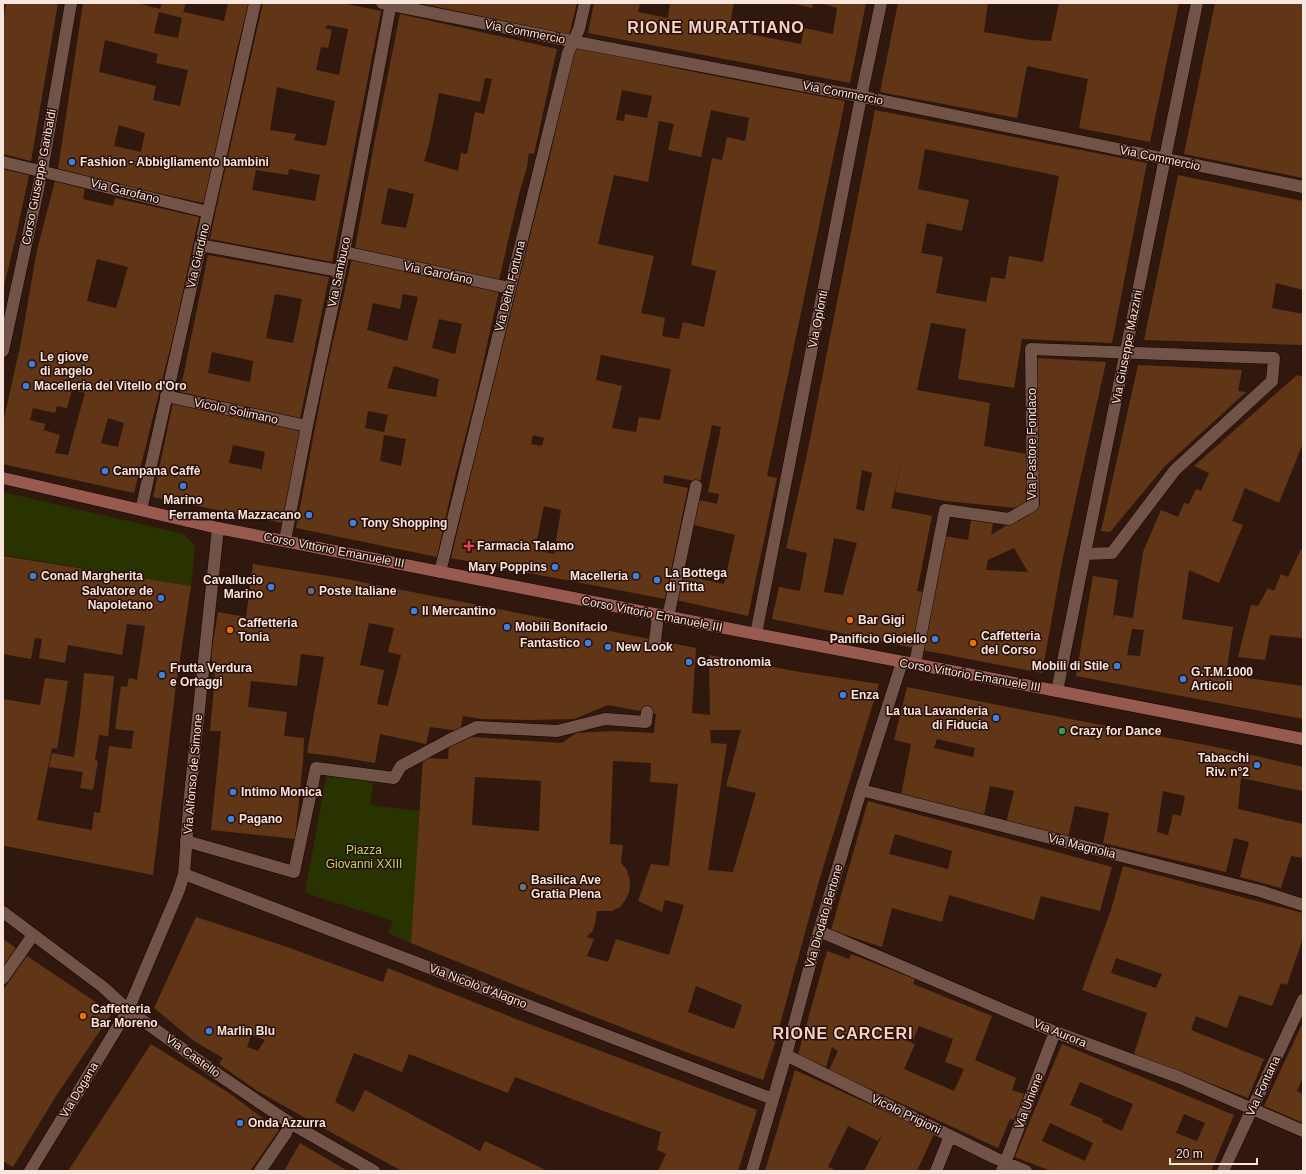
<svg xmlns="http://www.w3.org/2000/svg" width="1306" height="1174" font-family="Helvetica,sans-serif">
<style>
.green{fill:#283300}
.building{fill:#613616;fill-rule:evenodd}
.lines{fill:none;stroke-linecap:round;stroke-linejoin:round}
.lane-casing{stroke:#170300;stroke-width:13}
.street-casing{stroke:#170300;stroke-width:13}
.secondary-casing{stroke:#170300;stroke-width:13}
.lane{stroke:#715348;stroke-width:12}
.street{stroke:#715348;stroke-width:12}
.secondary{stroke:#98594f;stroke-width:12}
.shop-dot{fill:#3f7fe0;stroke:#260e06;stroke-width:1.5}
.health-dot{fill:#e0444e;stroke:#260e06;stroke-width:1.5}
.service-dot{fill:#5c6f8a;stroke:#260e06;stroke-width:1.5}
.food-dot{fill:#e8710a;stroke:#260e06;stroke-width:1.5}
.leisure-dot{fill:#2e9e5b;stroke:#260e06;stroke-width:1.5}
.worship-dot{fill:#6b7280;stroke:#260e06;stroke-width:1.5}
.labels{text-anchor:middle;stroke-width:3;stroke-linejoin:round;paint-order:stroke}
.street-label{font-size:12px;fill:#f7e5de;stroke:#260e06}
.poi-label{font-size:12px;font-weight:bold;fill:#f7e5de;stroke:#260e06;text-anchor:start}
.park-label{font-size:12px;fill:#bdda5b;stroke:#260e06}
.district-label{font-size:16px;font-weight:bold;letter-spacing:1px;fill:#f8d4c7;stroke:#260e06}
</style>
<rect width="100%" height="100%" fill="#31180e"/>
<path class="green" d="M3,492L184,534L195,546L191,586L3,555Z
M327,772L374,778L370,805L420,811L411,943L388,933L393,921L305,893Z"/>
<path class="building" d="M6,3H58L31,161L3,154V23Z
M83,3H137L160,9L162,3H186L183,12L224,21L228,3H249L237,49L204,203L133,188L58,169ZM159,12L182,18L178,38L154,33ZM105,40L158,54L156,63L188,70L180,106L153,100L156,86L99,72ZM119,125L145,133L141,152L114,146Z
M263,3H342L381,11L332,262L210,239L217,205ZM327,25L348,29L339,75L316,70L321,47L328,48L332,30L317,26L326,28ZM277,87L335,101L326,146L294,140L296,134L270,130ZM289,169L320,175L315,201L252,190L256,170L288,175Z
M419,3H577L569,35Z
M594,3H640L638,12L668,18L670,3H734L729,30L801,44L804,28L833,34L837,8L821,3H866L850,83L588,33Z
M791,3H813L812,8Z
M898,3H988L984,32L1031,40L1051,41L1059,3H1179L1150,142L1079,128L1088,79L1027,66L1017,118L880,92Z
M1215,3H1303V178L1184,154Z
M400,14L557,49L534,154L529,153L527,167L519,194L499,280L355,248L376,134ZM485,78L492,79L484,114L475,112L467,154L461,153L458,171L424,161L429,144L439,93L480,102ZM388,188L414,194L406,228L381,224Z
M575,46L684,70L845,101L767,476L777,478L748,616L676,600L681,575L724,584L735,535L694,525L699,500L717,504L719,494L708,492L721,427L712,425L700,482L664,475L663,483L688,488L665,599L451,558L481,432L549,160ZM622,90L652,96L647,118L625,114L624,121L616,120ZM711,110L749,118L745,141L727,137L722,160L712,158L691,265L716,271L704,327L683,322L679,339L662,336L665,318L641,313L654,256L598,244L614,175L648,182L659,121L674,124L668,150L701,157ZM601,355L671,369L660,420L639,417L636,432L612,428L622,386L596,380ZM533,435L544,438L542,446L531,444ZM544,506L561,510L554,554L535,550Z
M875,110L1147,163L1112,343L1022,339L1014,388L958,379L966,329L931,323L917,390L990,403L984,446L1026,454L1028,503L1016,508L946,501L895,492L903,453L891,508L932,516L917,591L924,592L914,648L772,619L779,587L800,591L807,553L786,548L806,459ZM925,149L1059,176L1043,262L1009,256L1005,279L991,277L986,302L936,293L943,257L921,253L927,223L962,231L969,200L918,189ZM862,470L872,473L864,511L856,509ZM834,538L857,543L843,595L824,592Z
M3,169L29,175L16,236L4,286Z
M1178,175L1303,201V290L1276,283L1272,308L1303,314V345L1144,340Z
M55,181L85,189L83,199L113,206L115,198L199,217L175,329L134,493L3,464V423L21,342L37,250ZM97,259L128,267L116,308L87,301ZM72,390L85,393L68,455L55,453L60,435L44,430L43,434L45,424L30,420L33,408L55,413L57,406L67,408ZM108,418L124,423L118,447L101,443Z
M208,255L329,277L300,419L180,392ZM275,294L302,299L293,343L266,338ZM212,352L253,361L250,382L208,373Z
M352,259L499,291L474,403L453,484L437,557L296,528L325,376ZM403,294L418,297L407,341L367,330L373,303L400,309ZM439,319L462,324L455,354L432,348ZM394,366L439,379L436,397L387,388ZM368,411L388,415L384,432L365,428ZM384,435L406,439L401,466L380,461Z
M1035,358L1106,362L1063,557L1042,673L922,650L944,536L968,540L971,520L993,523L991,535L1040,505ZM1014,548L1028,572L986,570L988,560Z
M1138,365L1242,370L1238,391L1246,392L1165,466L1110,532L1101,531Z
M1297,375L1303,377V443L1279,503L1245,488L1232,521L1243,525L1219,583L1189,570L1182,619L1233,627L1226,675L1303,686V719L1076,676L1093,576L1118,580L1112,623L1114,615L1133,618L1143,552L1161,510L1178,517L1184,503L1189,504L1196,489L1201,491L1209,473L1194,466ZM1132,629L1144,630L1140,656L1127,655Z
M173,403L300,430L282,523L153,497ZM233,445L265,452L261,473V469L229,463Z
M1301,549L1303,550V638L1270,635L1265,660L1238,657L1251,605L1258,606L1268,588L1274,591L1281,574L1288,577Z
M3,556L191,586L176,685L153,875L5,846L3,842V699L40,705L45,678L68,681L57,749L52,748L37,820L92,830L94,812L100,813L109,746L131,749L134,731L115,729L121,686L127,687L129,678L137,680L145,626L127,624L122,655L68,645L65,663L39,658L42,639L35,638L31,659L3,654Z
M253,564L341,578L696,648L692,713L710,715L709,655L800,672L879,684L819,881L775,1043L763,1080L694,1055L582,1012L411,943L423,758L448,759L449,746L472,737L562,743L576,733L614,731L654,733L656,714L608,705L574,719L532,720L482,719L463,716L460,731L430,727L426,744L380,734L375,763L333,756L307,753L324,657L301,654L297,686L251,681L248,707L287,712L284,736L304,738L303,762L295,839L211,830L221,731H210L215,677L211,655L218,612L246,617ZM369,623L394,628L388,652L401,655L388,706L377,704L384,670L360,665ZM710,730H741L726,786L756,793L733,872L708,870L727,744L711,743ZM613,761L651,763L650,782L678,784L669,866L651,864L638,901L662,912L665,900L684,905L669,955L616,939L608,962L587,956L594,939L586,937L592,932L595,924L597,911H612L620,907L626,899L629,892L630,882L627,870L621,863L623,845L610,844ZM475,777L541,781L539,831L472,825ZM696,986L742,1005L734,1029L688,1012Z
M84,673L114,676L108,736L99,735L95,760L98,761L93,790L80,788L83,772L49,767L52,753L74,757L80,714Z
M907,687L1008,707L1221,748L1303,767L1302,791L1241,778L1238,809L1303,824V858L1291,856L1281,888L1240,877L1249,842L1234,838L1226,872L1103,843L1109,813L1075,806L1068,837L1006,823L1014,791L990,786L984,815L901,795L911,744L894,740ZM937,739L975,748L973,757L934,748ZM1163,791L1185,796L1181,816L1173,814L1168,835L1157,832Z
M868,801L1112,867L1100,911L1041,896L1034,920L949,895L942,922L892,908L882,947L831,930ZM895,834L952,851L948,869L889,854Z
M1123,866L1303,913V938L1287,985L1281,983L1272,1006L1239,995L1227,1028L1196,1016L1191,1030L1264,1059L1248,1098L1134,1054L1147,1013L1082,990L1111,910ZM1116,958L1162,974L1156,988L1111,973Z
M196,917L284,946L383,982L388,968L516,1019L757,1110L738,1171H658L666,1154L657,1150L661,1132L606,1112L515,1077L508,1093L409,1054L402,1072L354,1053L335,1102L354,1112L365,1090L480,1151L485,1141L548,1171H402L323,1128L256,1090L219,1064L223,1058L194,1041L154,1008ZM251,1035L265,1040L258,1051L247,1047Z
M3,939L16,948L3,966Z
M827,951L849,959L851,954L915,979L913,984L992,1016L975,1060L1016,1078L1012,1090L1024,1094L1014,1120L1010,1119L998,1148L829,1070L838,1051L832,1047L826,1067L798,1055ZM919,1026L953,1039L945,1062L964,1069L954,1091L904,1069L915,1044L894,1035L895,1032L913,1040Z
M27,956L112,1013L56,1096L13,1167L3,1161V990Z
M1303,1022V1077L1297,1091L1303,1094V1123L1264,1106Z
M151,1044L229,1093L279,1130L250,1171H68Z
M1062,1044L1234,1115L1211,1171H1051L1015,1157ZM1080,1082L1133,1104L1122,1131L1102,1122L1103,1119L1070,1105ZM1184,1114L1205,1123L1197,1141L1176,1133ZM1050,1123L1093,1143L1085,1161L1042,1141Z
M795,1070L934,1134L917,1171H864L884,1132L878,1141L848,1126L828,1167L838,1171H765Z
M300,1143L341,1167L348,1171H284Z"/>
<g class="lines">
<g class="lane-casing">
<path id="lane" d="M166,396L307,426
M668,617L696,486
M655,641L658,615
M915,664L945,510L1009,519L1033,505L1031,349L1274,358L1272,381L1175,470L1112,553L1085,554
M186,841L294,872L316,768L394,778L401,766L449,740L477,727L557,731L605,719L646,722L647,712
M3,978L33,935
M260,1171L286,1133L290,1123"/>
</g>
<g class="street-casing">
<path id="street" d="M382,3L571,41L874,99L1303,187
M3,162L208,212
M200,245L339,271
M344,252L509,288
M3,351L42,171L71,3
M141,510L255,3
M285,540L307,426L344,252L391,3
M440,572L568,53L579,29L585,3
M756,634L861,97L881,3
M1057,691L1165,158L1197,3
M861,790L1260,891L1303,905
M184,874L773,1099
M3,912L103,987L128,1010L219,1075L290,1123L374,1171
M819,931L1055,1032L1181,1078L1303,1131
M786,1055L995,1158L1026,1171
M30,1171L128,1010L179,890L184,874L190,795L218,528
M752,1171L786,1055L819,931L861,790L902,662
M936,1171L950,1136
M1002,1171L1055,1032
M1223,1171L1303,1000"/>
</g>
<g class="secondary-casing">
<path id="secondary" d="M3,478L218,528L756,634L1057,691L1303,739"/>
</g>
<use href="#lane" class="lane"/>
<use href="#street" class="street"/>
<use href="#secondary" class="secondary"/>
</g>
<g class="shop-dot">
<circle cx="72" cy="162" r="4"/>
<circle cx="32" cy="364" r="4"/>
<circle cx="26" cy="386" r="4"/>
<circle cx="105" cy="471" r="4"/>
<circle cx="183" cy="486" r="4"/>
<circle cx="309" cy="515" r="4"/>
<circle cx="353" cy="523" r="4"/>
<circle cx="555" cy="567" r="4"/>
<circle cx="33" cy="576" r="4"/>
<circle cx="636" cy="576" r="4"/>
<circle cx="657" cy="580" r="4"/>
<circle cx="271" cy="587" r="4"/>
<circle cx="161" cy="598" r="4"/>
<circle cx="414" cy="611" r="4"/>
<circle cx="507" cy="627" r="4"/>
<circle cx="935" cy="639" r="4"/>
<circle cx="588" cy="643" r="4"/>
<circle cx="608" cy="647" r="4"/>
<circle cx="689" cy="662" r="4"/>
<circle cx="1117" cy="666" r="4"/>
<circle cx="162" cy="675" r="4"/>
<circle cx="1183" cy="679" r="4"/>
<circle cx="843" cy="695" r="4"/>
<circle cx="996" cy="718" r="4"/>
<circle cx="1257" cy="765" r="4"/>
<circle cx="233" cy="792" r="4"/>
<circle cx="231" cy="819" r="4"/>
<circle cx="209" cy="1031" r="4"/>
<circle cx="240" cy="1123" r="4"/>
</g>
<path class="health-dot" d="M467 540h4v4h4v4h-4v4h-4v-4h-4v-4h4z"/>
<circle class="service-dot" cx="311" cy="591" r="4"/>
<g class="food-dot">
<circle cx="850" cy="620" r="4"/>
<circle cx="230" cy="630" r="4"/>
<circle cx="973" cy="643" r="4"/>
<circle cx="83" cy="1016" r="4"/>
</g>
<circle class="leisure-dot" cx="1062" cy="731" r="4"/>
<circle class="worship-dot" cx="523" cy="887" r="4"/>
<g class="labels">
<g class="street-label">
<text transform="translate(525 32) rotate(11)" y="4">Via Commercio</text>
<text transform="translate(843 93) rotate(11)" y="4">Via Commercio</text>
<text transform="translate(1160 158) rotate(12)" y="4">Via Commercio</text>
<text transform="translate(39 177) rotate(-79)" y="4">Corso Giuseppe Garibaldi</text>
<text transform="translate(125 191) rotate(14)" y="4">Via Garofano</text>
<text transform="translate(198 256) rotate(-77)" y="4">Via Giardino</text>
<text transform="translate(339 272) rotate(-78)" y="4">Via Sambuco</text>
<text transform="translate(438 273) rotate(12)" y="4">Via Garofano</text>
<text transform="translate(510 286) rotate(-76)" y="4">Via Delta Fortuna</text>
<text transform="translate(818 319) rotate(-79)" y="4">Via Oplonti</text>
<text transform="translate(1127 347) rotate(-79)" y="4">Via Giuseppe Mazzini</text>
<text transform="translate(236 411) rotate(12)" y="4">Vicolo Solimano</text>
<text transform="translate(1032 444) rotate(-90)" y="4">Via Pastore Fondaco</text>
<text transform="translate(334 550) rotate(11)" y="4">Corso Vittorio Emanuele III</text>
<text transform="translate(652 614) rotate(11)" y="4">Corso Vittorio Emanuele III</text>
<text transform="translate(970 675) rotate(10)" y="4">Corso Vittorio Emanuele III</text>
<text transform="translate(193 774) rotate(-85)" y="4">Via Alfonso de Simone</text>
<text transform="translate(1082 846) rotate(14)" y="4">Via Magnolia</text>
<text transform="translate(824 916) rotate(-74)" y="4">Via Diodato Bertone</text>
<text transform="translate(478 986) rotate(21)" y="4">Via Nicolò d'Alagno</text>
<text transform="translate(1060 1033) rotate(22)" y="4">Via Aurora</text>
<text transform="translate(193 1056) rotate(36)" y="4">Via Castello</text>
<text transform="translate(1263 1086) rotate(-65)" y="4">Via Fontana</text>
<text transform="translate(79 1090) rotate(-59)" y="4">Via Dogana</text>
<text transform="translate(1029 1101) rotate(-69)" y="4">Via Unione</text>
<text transform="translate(906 1114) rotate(26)" y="4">Vicolo Prigioni</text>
</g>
<g class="poi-label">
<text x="80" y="166">Fashion - Abbigliamento bambini</text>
<text x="40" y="361">Le giove<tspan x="40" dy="14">di angelo</tspan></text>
<text x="34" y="390">Macelleria del Vitello d'Oro</text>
<text x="113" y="475">Campana Caffè</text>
<text x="183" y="504" text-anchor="middle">Marino</text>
<text x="301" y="519" text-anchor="end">Ferramenta Mazzacano</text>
<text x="361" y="527">Tony Shopping</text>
<text x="477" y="550">Farmacia Talamo</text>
<text x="547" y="571" text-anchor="end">Mary Poppins</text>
<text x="665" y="577">La Bottega<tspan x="665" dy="14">di Titta</tspan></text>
<text x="41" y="580">Conad Margherita</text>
<text x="628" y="580" text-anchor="end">Macelleria</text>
<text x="263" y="584" text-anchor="end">Cavallucio<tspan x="263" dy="14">Marino</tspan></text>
<text x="153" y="595" text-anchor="end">Salvatore de<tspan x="153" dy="14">Napoletano</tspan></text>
<text x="319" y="595">Poste Italiane</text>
<text x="422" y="615">Il Mercantino</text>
<text x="858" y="624">Bar Gigi</text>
<text x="238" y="627">Caffetteria<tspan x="238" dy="14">Tonia</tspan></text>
<text x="515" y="631">Mobili Bonifacio</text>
<text x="981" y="640">Caffetteria<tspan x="981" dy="14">del Corso</tspan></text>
<text x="927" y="643" text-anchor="end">Panificio Gioiello</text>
<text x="580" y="647" text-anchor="end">Fantastico</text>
<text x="616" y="651">New Look</text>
<text x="697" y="666">Gastronomia</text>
<text x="1109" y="670" text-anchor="end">Mobili di Stile</text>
<text x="170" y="672">Frutta Verdura<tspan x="170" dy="14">e Ortaggi</tspan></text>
<text x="1191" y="676">G.T.M.1000<tspan x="1191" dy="14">Articoli</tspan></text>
<text x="851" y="699">Enza</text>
<text x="988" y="715" text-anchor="end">La tua Lavanderia<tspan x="988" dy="14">di Fiducia</tspan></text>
<text x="1070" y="735">Crazy for Dance</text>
<text x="1249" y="762" text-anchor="end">Tabacchi<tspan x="1249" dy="14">Riv. n°2</tspan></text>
<text x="241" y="796">Intimo Monica</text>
<text x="239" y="823">Pagano</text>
<text x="531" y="884">Basilica Ave<tspan x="531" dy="14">Gratia Plena</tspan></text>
<text x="91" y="1013">Caffetteria<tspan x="91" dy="14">Bar Moreno</tspan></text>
<text x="217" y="1035">Marlin Blu</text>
<text x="248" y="1127">Onda Azzurra</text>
</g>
<g class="park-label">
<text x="364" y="854">Piazza<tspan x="364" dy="14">Giovanni XXIII</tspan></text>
</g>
<g class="district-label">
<text x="716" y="33">RIONE MURATTIANO</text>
<text x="843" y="1039">RIONE CARCERI</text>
</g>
</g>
<rect width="1306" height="1174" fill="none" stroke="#f7e5de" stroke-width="8"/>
<path d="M1170 1158v6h87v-6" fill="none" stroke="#f7e5de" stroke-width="2"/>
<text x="1176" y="1158" font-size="12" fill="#f7e5de" stroke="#260e06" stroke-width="3" paint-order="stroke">20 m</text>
</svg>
